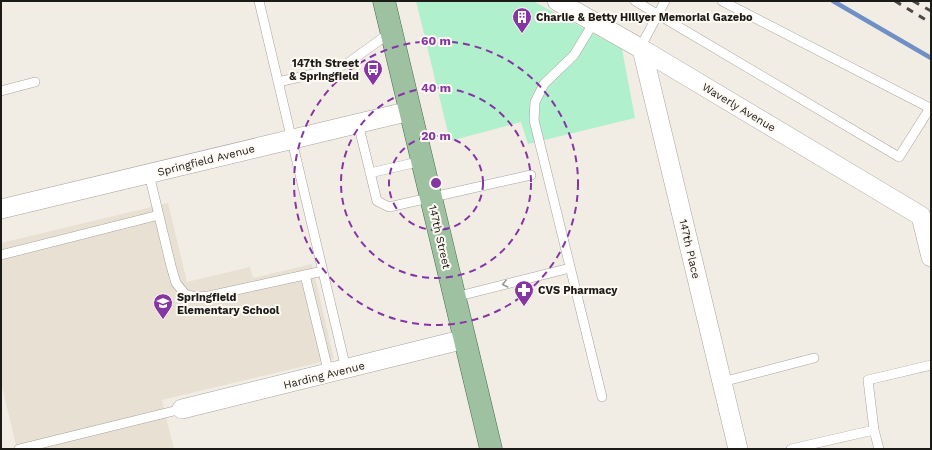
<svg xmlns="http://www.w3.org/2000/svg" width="932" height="450" font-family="'Work Sans',sans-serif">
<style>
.built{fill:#e8e0d2}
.green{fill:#b0f0cc}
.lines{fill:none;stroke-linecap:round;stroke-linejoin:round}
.stream{stroke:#6f90c4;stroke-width:4.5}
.lane-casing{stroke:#a7a39d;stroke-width:10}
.street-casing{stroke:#a7a39d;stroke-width:20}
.primary-casing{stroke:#466c49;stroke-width:23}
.lane{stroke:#fff;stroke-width:9}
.street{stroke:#fff;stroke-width:19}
.primary{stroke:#9ec1a2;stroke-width:22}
.rail{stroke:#4a4945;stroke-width:3;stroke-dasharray:7 7;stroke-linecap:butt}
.oneway{stroke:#999897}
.ring{fill:none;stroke:#8635a5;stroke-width:2;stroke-dasharray:7 5}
.labels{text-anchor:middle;stroke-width:4;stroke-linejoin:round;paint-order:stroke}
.poi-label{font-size:11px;font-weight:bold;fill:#1c1b18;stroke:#fefaf3;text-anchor:start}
.street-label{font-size:11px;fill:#1c1b18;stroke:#fefaf3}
.centre{fill:#8635a5;stroke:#fefaf3;stroke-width:2}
.ring-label{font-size:12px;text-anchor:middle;font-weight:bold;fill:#8635a5;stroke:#fefaf3;stroke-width:4;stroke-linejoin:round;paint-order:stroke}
</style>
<rect width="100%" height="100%" fill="#f1ede5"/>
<path class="built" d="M168,203L187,282L250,267L253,278L312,264L334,359L162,400L174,449H17L1,383V243Z"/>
<path class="green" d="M416,1H533L622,49L635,118L528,144L521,122L450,141Z"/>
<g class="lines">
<path class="stream" d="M833,1L931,58"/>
<g class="lane-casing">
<path id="lane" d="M259,1L346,369
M635,1L899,157L930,108L722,1
M594,22L574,55L544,84L535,102L534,120L602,397
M640,48L665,1
M278,82L331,70L348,63L391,32
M1,91L35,82
M358,123L377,201L389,207L531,175
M370,173L422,161
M149,174L171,266L176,283L185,294L196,297L209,296L323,271
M1,255L159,215
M305,275L329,374
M455,297L570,268
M722,382L814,358
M874,430L879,449
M19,449L182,409
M791,449L874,430L868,380L931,365"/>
</g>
<g class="street-casing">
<path id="street" d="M557,1L640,48L921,216L931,257
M642,49L738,449
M1,209L410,111
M182,409L465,339"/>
</g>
<g class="primary-casing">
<path id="primary" d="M384,1L491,449"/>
</g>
<use href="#lane" class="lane"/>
<use href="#street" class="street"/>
<use href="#primary" class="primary"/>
<path class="rail" d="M895,1L931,23
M913,1L931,11"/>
</g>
<defs><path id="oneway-chevron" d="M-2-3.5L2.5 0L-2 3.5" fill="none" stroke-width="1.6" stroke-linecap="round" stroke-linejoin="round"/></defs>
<use class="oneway" href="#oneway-chevron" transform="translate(505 284) rotate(166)"/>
<g class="ring">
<circle cx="436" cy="183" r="47"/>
<circle cx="436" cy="183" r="95"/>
<circle cx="436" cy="183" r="142"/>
</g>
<defs>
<g id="building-pin" transform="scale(1)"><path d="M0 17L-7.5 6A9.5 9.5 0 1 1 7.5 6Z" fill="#8635a5" stroke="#fefaf3"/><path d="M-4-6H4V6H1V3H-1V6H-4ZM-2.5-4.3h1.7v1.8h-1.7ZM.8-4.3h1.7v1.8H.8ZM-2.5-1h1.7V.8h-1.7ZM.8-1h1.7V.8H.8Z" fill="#fff"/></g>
<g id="bus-pin" transform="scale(1)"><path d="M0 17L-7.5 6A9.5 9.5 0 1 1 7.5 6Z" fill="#8635a5" stroke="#fefaf3"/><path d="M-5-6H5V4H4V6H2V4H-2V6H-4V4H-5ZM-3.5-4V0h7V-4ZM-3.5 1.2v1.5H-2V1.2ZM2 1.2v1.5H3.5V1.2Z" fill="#fff"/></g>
<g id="pharmacy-pin" transform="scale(1)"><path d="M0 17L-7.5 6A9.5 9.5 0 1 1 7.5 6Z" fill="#8635a5" stroke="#fefaf3"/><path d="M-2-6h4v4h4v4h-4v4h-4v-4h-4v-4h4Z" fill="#fff"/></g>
<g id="school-pin" transform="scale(1)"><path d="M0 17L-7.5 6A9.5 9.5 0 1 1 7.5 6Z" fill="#8635a5" stroke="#fefaf3"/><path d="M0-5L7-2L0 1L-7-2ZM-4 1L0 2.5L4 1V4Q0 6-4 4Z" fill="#fff"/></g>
</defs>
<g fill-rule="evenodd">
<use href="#building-pin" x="522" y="17"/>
<use href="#bus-pin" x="373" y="69"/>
<use href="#pharmacy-pin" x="524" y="290"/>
<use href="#school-pin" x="163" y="303"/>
</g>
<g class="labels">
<g class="poi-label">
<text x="536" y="21">Charlie &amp; Betty Hillyer Memorial Gazebo</text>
<text x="359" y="67" text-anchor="end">147th Street<tspan x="359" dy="13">&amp; Springfield</tspan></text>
<text x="538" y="294">CVS Pharmacy</text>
<text x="177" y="301">Springfield<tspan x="177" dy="13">Elementary School</tspan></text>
</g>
<g class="street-label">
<text transform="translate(739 107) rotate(31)" y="4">Waverly Avenue</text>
<text transform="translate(206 160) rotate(-14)" y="4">Springfield Avenue</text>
<text transform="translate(440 237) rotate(77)" y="4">147th Street</text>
<text transform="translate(690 249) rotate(77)" y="4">147th Place</text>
<text transform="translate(324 375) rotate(-14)" y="4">Harding Avenue</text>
</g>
</g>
<circle cx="436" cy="183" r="6" class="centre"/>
<g class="ring-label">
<text x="436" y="45">60 m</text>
<text x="436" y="92">40 m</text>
<text x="436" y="140">20 m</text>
</g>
<rect width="932" height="450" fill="none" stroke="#1c1b18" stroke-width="4"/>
</svg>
